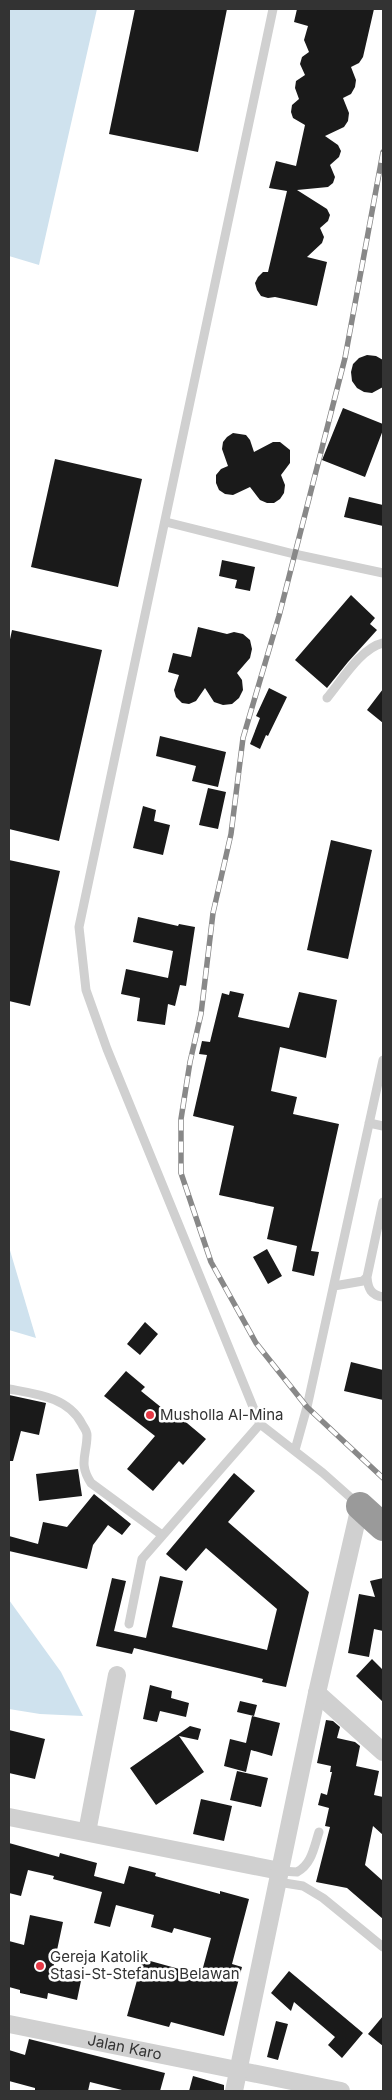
<svg xmlns="http://www.w3.org/2000/svg" width="392" height="2100" font-family="Inter,sans-serif">
<style>
.water{fill:#cfe2ee}
.building{fill:#1a1a1a}
.lines{fill:none;stroke-linecap:round;stroke-linejoin:round}
.lane{stroke:#d0d0d0;stroke-width:9}
.street{stroke:#d0d0d0;stroke-width:18}
.highway{stroke:#9a9a9a;stroke-width:28}
.rail-casing{stroke:#888;stroke-width:5.5}
.rail{stroke:#fff;stroke-width:4;stroke-dasharray:11;stroke-linecap:butt}
.poi-dot{fill:#e63946;stroke:#fff;stroke-width:2}
.labels{text-anchor:middle;stroke-width:5;stroke-linejoin:round;paint-order:stroke}
.poi-label{font-size:15px;fill:#333;stroke:#fff;text-anchor:start}
.street-label{font-size:15px;fill:#333;stroke:#fff}
</style>
<rect width="100%" height="100%" fill="#fff"/>
<path class="water" d="M9,9H97L39,265L9,256Z
M9,1246V1247L36,1338L9,1330Z
M9,1600L61,1672L83,1716L40,1714L9,1709Z"/>
<path class="building" d="M135,9H227L198,152L109,134Z
M297,9H374L363,57L359,63L351,67L356,80L355,87L351,94L343,98L349,113L348,121L344,127L325,136L338,145L341,151L339,157L330,165L335,177L333,183L328,187L297,190L327,209L330,215L328,221L320,228L324,237L322,243L307,257L327,262L317,306L275,297L268,298L261,296L257,290L255,283L258,277L263,272H268L287,191L269,188L276,161L296,166L305,125L293,118L291,112L292,105L299,99L295,88L296,81L305,75L300,64L302,57L309,52L304,40L308,26L294,22Z
M367,355L376,356L383,360V387L372,393L364,392L357,388L352,381L351,372L353,364L359,358Z
M343,408L383,424V430L365,477L322,460Z
M233,433L246,435L250,440L254,452L273,442H280L290,450V463L281,475L285,485L284,493L280,499L274,503H267L260,500L250,487L233,495L225,494L219,490L216,483V475L221,469L228,466L222,449L223,442L227,437Z
M55,459L142,479L118,587L31,567Z
M349,497L383,505V526L344,517Z
M222,560L255,567L250,591L235,588L237,580L219,576Z
M351,595L375,618L370,624L377,630L348,662L327,688L295,660Z
M198,627L227,634L234,632L243,634L250,640L252,649L250,658L237,673L242,680L243,690L239,698L232,704L223,705L214,702L205,688L196,701L189,704L182,703L176,697L174,690L179,675L168,672L173,653L191,657Z
M12,630L102,650L59,841L9,829V644Z
M269,688L287,697L268,736L266,735L260,749L250,744L260,718L256,716Z
M383,689V723L367,710Z
M160,736L226,752L218,787L192,781L196,766L156,756Z
M208,788L226,792L218,829L199,825Z
M143,806L156,810L154,821L170,825L163,855L133,848Z
M331,840L372,850L348,959L307,950Z
M9,860L60,871L30,1006L9,1001Z
M138,917L178,926L179,924L195,927L186,986L180,985L175,1006L168,1004L165,1025L137,1021L140,998L121,994L126,969L168,978L173,951L133,942Z
M230,991L244,994L238,1017L289,1028L299,992L337,1000L326,1058L280,1047L271,1091L297,1097L293,1114L339,1124L311,1251L319,1252L314,1276L292,1271L297,1246L267,1239L274,1207L219,1195L234,1126L193,1116L207,1055L199,1054L202,1041L210,1042L222,993L229,995Z
M267,1249L282,1276L268,1284L253,1257Z
M145,1322L158,1334L140,1355L127,1344Z
M351,1362L383,1370V1400L344,1391Z
M126,1371L145,1387L141,1391L178,1421L181,1418L206,1439L183,1465L179,1461L153,1491L127,1469L155,1436L104,1396Z
M9,1395L46,1403L39,1435L21,1431L13,1461H9Z
M78,1469L82,1496L39,1501L36,1474Z
M234,1473L255,1491L228,1522L309,1592L286,1687L262,1682L263,1679L134,1648L132,1654L96,1646L112,1578L126,1581L114,1631L146,1638L160,1576L183,1581L172,1627L267,1650L277,1609L206,1548L186,1571L166,1554Z
M94,1494L131,1524L122,1535L108,1525L93,1545L87,1569L9,1551V1536L38,1544L43,1522L67,1527Z
M383,1578V1631L374,1629L369,1657L348,1653L359,1594L375,1597L370,1581Z
M372,1659L383,1670V1702L356,1676Z
M150,1685L172,1691L171,1698L189,1703L186,1717L160,1711L157,1722L143,1719Z
M240,1701L257,1705L254,1716L237,1712Z
M252,1716L280,1723L272,1756L251,1750L246,1772L224,1766L230,1739L246,1743Z
M326,1720L333,1721L340,1727L337,1738L355,1742L360,1746L356,1766L379,1771L374,1795L383,1797V1835L373,1826L365,1865L383,1881V1919L347,1888L316,1882L330,1827L325,1826L329,1808L318,1805L321,1793L327,1795L332,1772H330L331,1766L317,1763Z
M190,1726L201,1729L198,1740L179,1736L204,1772L156,1805L130,1768Z
M9,1730L45,1739L35,1779L9,1773Z
M237,1771L268,1778L261,1807L230,1800Z
M201,1799L232,1806L224,1841L193,1834Z
M9,1843L59,1857L60,1853L97,1863L94,1876L124,1884L129,1866L156,1873L155,1876L220,1894V1891L249,1899L232,1964L242,1967L224,2036L171,2022L169,2027L127,2016L143,1959L201,1975L211,1938L174,1928L172,1933L151,1927L154,1915L116,1905L110,1927L94,1923L102,1892L53,1879L54,1876L28,1870L21,1896L9,1893Z
M30,1915L63,1922L53,1969L82,1976L77,2000L48,1993L47,1999L20,1993V1990L9,1987V1941L24,1945Z
M289,1971L363,2033L342,2058L328,2045L335,2037L294,2002L291,2011L271,1993Z
M383,2016V2046L368,2034Z
M276,2021L288,2024L278,2060L267,2057Z
M29,2039L165,2073L160,2091H126L90,2082L88,2091H35V2088L9,2081V2050L25,2055Z
M193,2076L224,2085V2091H189Z"/>
<g class="lines">
<path class="lane" d="M273,9L79,927L86,990L107,1049L260,1424L323,1473L359,1505
M166,522L294,554L383,573
M327,698C342,680 361,648 383,643
M369,1123L383,1126
M367,1277C368,1289 371,1295 383,1297
M334,1286L363,1281L367,1277L383,1202
M9,1389C36,1394 68,1397 82,1424C84,1428 87,1431 87,1435C87,1455 78,1463 91,1483L162,1535
M295,1450L307,1407L383,1060
M129,1624L142,1559L260,1424
M280,1871L297,1872C312,1864 314,1847 319,1832
M278,1882L303,1886L323,1898L383,1947"/>
<g class="street">
<path d="M317,1693L383,1752"/>
<path d="M9,1817L280,1871"/>
<path d="M87,1832L117,1675"/>
<path id="s1" d="M9,2024L341,2091"/>
<path d="M234,2091L317,1693L360,1506"/>
</g>
<path class="highway" d="M360,1506L383,1527"/>
<g class="rail-casing">
<path id="rail" d="M383,152L345,358L279,616L243,738L231,834L213,913L201,1014L190,1062L181,1119V1173L211,1262L256,1343L307,1407L383,1478"/>
</g>
<use href="#rail" class="rail"/>
</g>
<g class="poi-dot">
<circle cx="150" cy="1415" r="5"/>
<circle cx="40" cy="1966" r="5"/>
</g>
<g class="labels">
<g class="poi-label">
<text x="160" y="1420">Musholla Al-Mina</text>
<text x="50" y="1962">Gereja Katolik<tspan x="50" dy="17">Stasi-St-Stefanus Belawan</tspan></text>
</g>
<g class="street-label">
<text dy="5" stroke="none"><textPath href="#s1" startOffset="118">Jalan Karo</textPath></text>
</g>
</g>
<rect width="392" height="2100" fill="none" stroke="#333333" stroke-width="20"/>
</svg>
